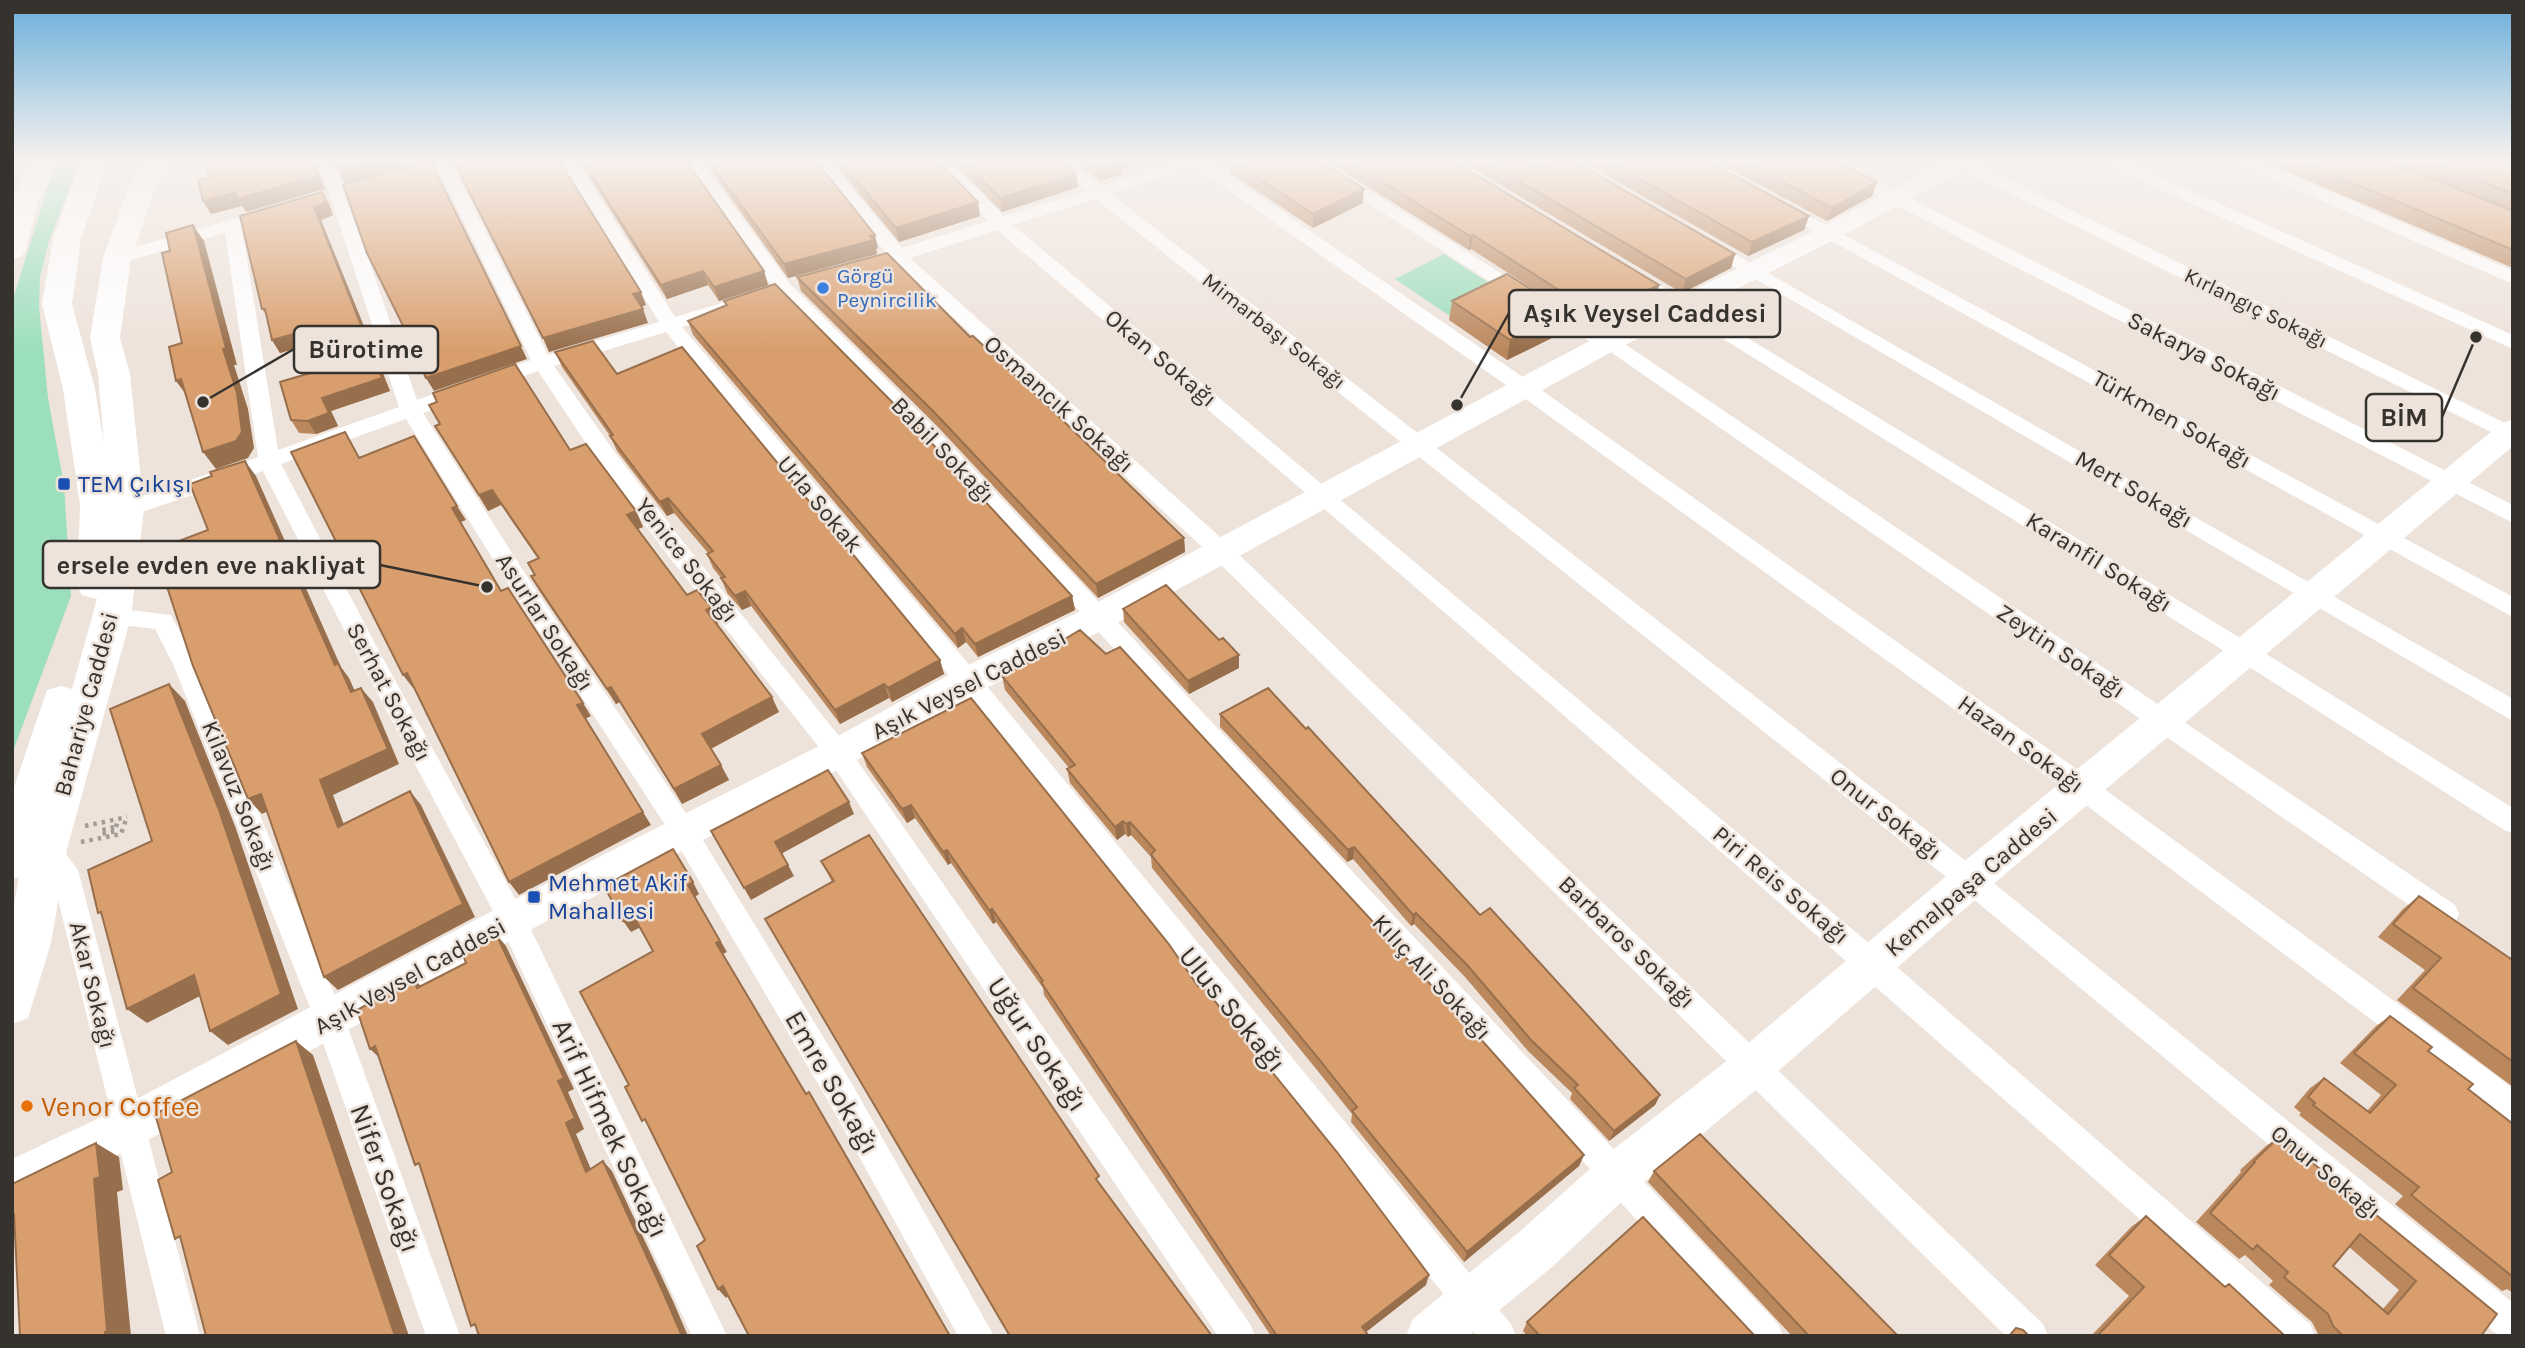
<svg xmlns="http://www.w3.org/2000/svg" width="2525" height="1348" font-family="Karla,sans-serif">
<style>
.green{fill:#9cdfbc}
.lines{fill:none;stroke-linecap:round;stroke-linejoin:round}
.path{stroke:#a39b95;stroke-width:4.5;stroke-dasharray:3.5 5;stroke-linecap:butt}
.street{fill:#fff;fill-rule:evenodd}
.secondary{fill:#fff;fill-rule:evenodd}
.primary{fill:#fff;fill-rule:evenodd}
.highway{fill:#fff;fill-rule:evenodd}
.wall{fill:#bb885e;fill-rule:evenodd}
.shaded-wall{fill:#986f4c}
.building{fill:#d99e6d;stroke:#986f4c;stroke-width:2;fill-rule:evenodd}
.shop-dot{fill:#3f7fe0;stroke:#eee3db;stroke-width:2.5}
.transit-dot{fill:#1a4fb4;stroke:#eee3db;stroke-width:2.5}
.food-dot{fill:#e8710a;stroke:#eee3db;stroke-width:2.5}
.labels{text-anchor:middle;stroke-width:5;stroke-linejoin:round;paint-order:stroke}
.far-shop-label{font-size:21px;fill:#366cbe;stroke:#eee3db;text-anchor:start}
.far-street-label{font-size:21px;fill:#36322e;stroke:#eee3db}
.street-label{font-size:24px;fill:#36322e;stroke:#eee3db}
.transit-label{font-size:24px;fill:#164399;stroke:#eee3db;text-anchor:start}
.near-street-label{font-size:28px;fill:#36322e;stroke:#eee3db}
.near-food-label{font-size:28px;fill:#c56008;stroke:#eee3db;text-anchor:start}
.leader{fill:none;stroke:#36322e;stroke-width:2.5}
.callout-dot{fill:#36322e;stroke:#eee3db;stroke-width:2.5}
.callout{fill:#eee3db;stroke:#36322e;stroke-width:2.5}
.callout-label{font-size:26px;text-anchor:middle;font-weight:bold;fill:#36322e}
</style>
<rect width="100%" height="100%" fill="#eee3db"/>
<path class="green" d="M59,162H84L69,189L49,241L40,277L39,306L48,398L64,485L71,596L12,754V302L51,177Z
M1444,254L1500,290L1450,316L1395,279Z"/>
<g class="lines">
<path class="path" d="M85,826L127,817
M114,827L102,830V834L115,831L118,819
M81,842L121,834L127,817"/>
<path class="street" d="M319,162H335L417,400L531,360L435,162L451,163L548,355L659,322L561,162H577L675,317L725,302L732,304L735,308L732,312L682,327L977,674L1511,1324L1516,1336H1477L959,688L666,332L554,366L611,447L680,538L847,746L1250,1324L1255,1336H1218L829,760L664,550L595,457L538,371L423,413L533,586L693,824L852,1084L994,1336H958L830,1104L675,840L517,598L406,419L281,464L380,653L522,911L727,1336H692L502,928L356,653L263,471L127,517L119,514L116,509L119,504L258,457L225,233L117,264L108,258L111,254L243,216H255L258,220L255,224L242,228L278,450L399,407Z
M686,162H702L790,284L935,428L1778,1324L1783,1336H1743L921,438L776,292Z
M813,162H830L902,248L988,221L933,162H950L1004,216L1086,191L1055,162H1073L1101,186L1177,162H1210L1530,382L2092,780L2513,1088V1122L2502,1118L2074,796L1516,392L1195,167L1111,194L1980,872L2513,1303V1336H2499L1960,888L1096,199L1013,225L1883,955L2310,1324L2315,1336H2272C1851,963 1427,594 997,230L910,258L1229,545L2043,1324L2048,1336H2006L1213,557L894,263H880L878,259L886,253Z
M1304,162H1323L1581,323L1616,338L2455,905L2459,914L2455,923L2445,926L2435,923L1602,346L1567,331Z
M1818,162H1839L2513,505V523L1820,166Z
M1953,162H1974L2513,427V443L1955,166Z
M2106,162H2127L2513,335V349L2108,166Z
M2240,162H2262L2513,271V284L2242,166Z
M1778,199L2513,597V617L1772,208L1769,204Z
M1705,237L2513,699V721L1699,246L1696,242Z
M1631,267L2255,647L2513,808V833L2504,830L2237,659L1624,277L1622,273Z
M112,608L171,615L197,664L345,1020L460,1336H426L315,1020L173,664L155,629L104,623L100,617L104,611Z
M46,838L56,841L78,870L200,1336H166L52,875L32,849L36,841Z"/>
<path class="secondary" d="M1943,162H1973L1970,167L1840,237L1619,348L1111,626L980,691L851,763L526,932L144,1142L12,1206V1159L112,1112L498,908L825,743L956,671L1087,608L1599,336L1822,227Z
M2513,420V446L1984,892L1769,1079L1632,1192L1552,1267L1468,1336H1406L1413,1319L1518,1233L1600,1160L1739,1051L1956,868L2502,423Z"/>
<path class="primary" d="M84,162H110L102,178L81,239L72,304L95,389L104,444L98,374L90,338L103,258L128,188L148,162H175L155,189L131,258L120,338L130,374L144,509L131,617L67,849L51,943L28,1018L12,1024V914L19,877L12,879V793L47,690L61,686L72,689L97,599L82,595L77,586L80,505L63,389L42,304L53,239L74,178Z"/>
<path class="highway" d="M31,162H57L38,202L26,250L22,256L12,259V198Z"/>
</g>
<path class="wall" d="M580,162H687L764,271L768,285L719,301L708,285L667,299Z
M705,162H817L878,248L876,249L877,254L788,278Z
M833,162H939L980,216L899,242Z
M953,162H1064L1078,187L1002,212Z
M1077,162H1146L1123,169V174L1100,181Z
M1230,162H1321L1363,203L1313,228L1230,173Z
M1328,162H1456L1659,285L1656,299L1618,317L1608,310L1584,322L1471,249L1469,250Z
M1462,162H1523L1536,169L1735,254L1731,268L1682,293Z
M1583,162H1709L1809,216L1804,230L1748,256Z
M1717,162H1839L1872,196L1827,221Z
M2265,162H2391L2467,192L2392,162H2513V268Z
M329,204L333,215L321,220L390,391L331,411L338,426L316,434L299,433L291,420L327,368L317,342L280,353L272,340L267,316L262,309Z
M797,277L970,337L1184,538L1185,552L1098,598L937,426L801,291Z
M724,301L1072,596L1075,610L978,657L966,642L958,648L693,335L688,321L726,306Z
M1452,301L1564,332L1507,360L1449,320Z
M555,352L617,374L940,660L944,674L892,702L889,698L840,724L751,606L742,610L727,593L721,578L713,568L707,554L708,553L674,513L667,516L617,451L610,436L562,367Z
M435,426L570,450L636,511L643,527L638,529L687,595L718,623H717L779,712L711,749L729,780L682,804L620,702L616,704L540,592L531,576L535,575L538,559L501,505L488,511Z
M1123,609L1219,640L1239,668L1189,694L1124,622Z
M1055,645L1584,1155L1579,1166L1464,1262L1351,1122L1352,1114L1317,1070L1152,868L1151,857L1131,835L1128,837L1125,834L1117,840L1070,783L1067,769L1069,768L1005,690L1002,676L1056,648Z
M1220,714L1480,915L1660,1095L1655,1105L1609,1141L1570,1099L1572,1093L1528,1051L1465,977L1414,924L1411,926L1353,859L1347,862L1220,727Z
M862,753L1198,986L1426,1285L1366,1332L1369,1336H1271L1044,995L1043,988L996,922L993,924L951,863L948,865L915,818L907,823L867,767Z
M821,861L1101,1187L1212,1336H1009L765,919L832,882Z
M2419,896L2510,958L2513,956V1087L2397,1000L2425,970L2378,937L2403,909Z
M2390,1016L2468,1089L2513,1124V1293L2507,1289L2502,1291L2395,1204L2403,1196L2299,1115L2301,1113L2294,1107L2310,1088L2324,1078L2367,1111L2381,1095L2340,1063L2376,1026Z
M2280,1136L2481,1336H2319L2312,1322L2269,1285L2273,1281L2245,1255L2239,1259L2196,1222L2241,1172L2240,1170L2266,1146ZM2349,1247L2399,1290L2383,1309L2333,1266Z
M1654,1171L1898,1336H1792L1648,1182Z
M2146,1216L2224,1286L2229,1284L2285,1336H2091L2129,1296L2095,1265L2131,1227Z
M1527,1322L1755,1336H1527L1523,1331Z"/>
<path class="shaded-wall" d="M313,162H317L316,163L325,189L246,212L242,206L211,214L203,201Z
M368,162H421L346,184L338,170Z
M1118,162H1146L1123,169V174L1100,181L1098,168Z
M437,173L527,359L434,391L426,378Z
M1076,174L1078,187L1002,212L1000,198Z
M1877,182L1872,196L1827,221L1832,208Z
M1364,189L1363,203L1313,228V214Z
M322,192L329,204L333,215L321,220L390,391L331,411L338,426L316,434L308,421L322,398L382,378L314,207Z
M978,202L980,216L899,242L896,228Z
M1809,216L1804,230L1748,256L1752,242Z
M193,225L204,241L237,365H234L248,409L254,448L248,458L216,469L203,452L223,349Z
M875,235L878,248L876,249L877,254L788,278L784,264Z
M1473,235L1471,249L1469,250L1470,236Z
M1735,254L1731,268L1682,293L1686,279Z
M703,271L708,285L667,299L661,285Z
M764,271L768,285L719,301L714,287Z
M1659,285L1656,299L1618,317L1621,303Z
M641,292L646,305L638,308L633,294Z
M1611,296L1608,310L1584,322L1587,308Z
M643,309L648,323L549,352L543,338Z
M1567,312L1564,332L1507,360L1510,340Z
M312,329L320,341L280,353L272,340Z
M181,379L188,397L176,381Z
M245,461L256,476L341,667L349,678L362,707L351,692L335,665Z
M492,490L501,505L488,511L479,495Z
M668,498L674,513L667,516L660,502Z
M457,506L466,520L461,522L452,508Z
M636,511L643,527L635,530L627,515Z
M1184,538L1185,552L1098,598L1096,584Z
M745,591L751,606L742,610L735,596Z
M1072,596L1075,610L978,657L975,644Z
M711,607L718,623L713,625L706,610Z
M962,628L966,642L958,648L955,634Z
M1239,655V668L1189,694L1188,681Z
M940,660L944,674L892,702L888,688Z
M407,673L417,687L413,688L403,675Z
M169,684L185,701L235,826L298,1009L228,1045L210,1031Z
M884,684L889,698L840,724L835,710Z
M611,687L620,702L616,704L607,689Z
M361,688L373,702L399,764L333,795L350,841L338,827L320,780Z
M772,697L779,712L710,749L702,734Z
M583,703L591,716L585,719L577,705Z
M721,765L729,780L682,804L674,789Z
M410,791L421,805L475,917L338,990L324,977Z
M261,794L274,808L262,814L248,799Z
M849,802L854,814L781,854L775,842Z
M911,805L915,818L907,823L902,809Z
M643,812L651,825L519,895L509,882Z
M1123,821L1125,834L1117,840L1115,827Z
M1130,822L1131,835L1128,837L1126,824Z
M1354,847L1353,859L1347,862L1348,850Z
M947,850L951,863L948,865L943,852Z
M788,865L794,876L751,900L744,888Z
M693,882L699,894L695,897L727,952L723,954L716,943L688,885Z
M992,909L996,922L993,924L989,910Z
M1416,913L1414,924L1411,926L1413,915Z
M633,915L641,927L631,932L623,921Z
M496,934L506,946L574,1089L568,1092L584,1129L576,1134L596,1181L586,1172L566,1123L558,1081Z
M194,975L212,990L147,1023L127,1009Z
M414,979L425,990L417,988Z
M296,1041L313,1055L409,1336H395Z
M375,1046L382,1060L370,1049Z
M1660,1095L1655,1105L1609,1141L1614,1131Z
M96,1143L119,1157L123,1190L117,1192L131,1336H105L94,1179Z
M1584,1155L1579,1166L1464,1262L1467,1252Z
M603,1161L612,1171L673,1301L688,1336H682Z
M12,1214H14L19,1235L12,1232Z
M1429,1275L1426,1285L1361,1336L1362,1327Z
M723,1286L731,1294L726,1298L718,1289Z"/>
<path class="building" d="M204,162H313L317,176L237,199L236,192L203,201L198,180L209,177Z
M335,162H368L338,170Z
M427,162H431L521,346L426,378L421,367L423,366L367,253L343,185Z
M454,162H560L641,292L633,294L643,309L543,338Z
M583,162H687L764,271L714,287L703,271L661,285Z
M710,162H817L875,235L870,236L874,240L784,264Z
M841,162H939L978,202L896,228Z
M964,162H1064L1076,174L1000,198Z
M1091,162H1118L1098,168Z
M1234,162H1321L1364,189L1313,214Z
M1350,162H1455L1659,285L1621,303L1611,296L1587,308L1473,235L1470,236Z
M1487,162H1523L1536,169L1552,162H1575L1735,254L1686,279Z
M1610,162H1709L1809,216L1752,242Z
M1746,162H1839L1877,182L1832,208Z
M2303,162H2391L2513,211V250Z
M2433,162H2513V194Z
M322,192L326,202L314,207L382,378L322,398L329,413L308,421L291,420L280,382L327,368L312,329L272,340L265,309H262L240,216Z
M193,225L226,348L223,349L237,393L242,432L236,441L203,452L181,379L176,381L169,347L182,343L162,253L170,251L166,233Z
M887,253L970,337L973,336L1051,409L1184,538L1096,584L934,412L797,277Z
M1507,274L1567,312L1510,340L1452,301Z
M775,284L916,426L1072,596L975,644L962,628L955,634L688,321L727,305L724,301Z
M593,341L617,374L682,347L940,660L888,688L884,684L835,710L745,591L735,596L721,578L725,577L707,554L713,551L668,498L660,502L610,436L613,435L555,352Z
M515,364L570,450L586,444L636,511L627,515L687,595L697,590L711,607L706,610L772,697L702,734L721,765L674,789L611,687L607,689L531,576L535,575L528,563L539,558L492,490L479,495L435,426L440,424L429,405L437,402L433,393Z
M345,432L359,458L414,436L457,506L452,508L501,591L508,588L583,703L577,705L643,812L509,882L407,673L403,675L291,452Z
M245,461L335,665L338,663L351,692L361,688L388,749L320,780L338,827L410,791L463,904L324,977L261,794L248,799L193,666L155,550L208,530L190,484L212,476L210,472Z
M1166,585L1219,640L1223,638L1239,655L1188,681L1123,609Z
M1080,630L1106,654L1120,647L1478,1036L1584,1155L1467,1252L1352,1111L1357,1107L1318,1058L1151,855L1155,850L1130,822L1126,824L1123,821L1115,827L1067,769L1075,765L1002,676L1058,647L1055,645Z
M169,684L219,810L281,994L210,1031L194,975L127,1009L101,912L98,913L88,870L152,841L110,709Z
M1268,688L1306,729L1308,727L1480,915L1490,908L1660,1095L1614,1131L1574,1088L1578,1085L1531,1040L1468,966L1416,913L1413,915L1354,847L1348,850L1220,714Z
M971,698L1168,943L1198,986L1201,984L1337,1152L1429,1275L1362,1327L1369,1336H1277L1041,982L1043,981L992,909L989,910L947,850L943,852L911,805L902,809L862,753Z
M828,770L849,802L775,842L788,865L744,888L711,831Z
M869,835L1099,1176L1096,1179L1212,1336H1010L765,919L834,881L821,861Z
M673,849L693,882L688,885L720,941L716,943L806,1094L809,1092L950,1336H749L723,1286L718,1289L697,1246L705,1240L645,1119L642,1121L625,1087L629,1085L580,992L653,951L633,915L623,921L604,886Z
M2419,896L2511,959L2513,957V1062L2413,988L2441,958L2393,924Z
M496,934L564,1078L558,1081L575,1118L566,1123L586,1172L603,1161L663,1292L682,1336H479L475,1324L471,1326L419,1163L415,1165L375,1046L370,1049L357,1010L414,979L417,988L466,963L462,953Z
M2390,1016L2432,1047L2428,1051L2473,1084L2468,1089L2513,1124V1277L2411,1195L2419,1187L2313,1105L2315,1103L2308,1097L2324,1078L2370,1113L2396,1085L2354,1053Z
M296,1041L395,1336H206L180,1236L175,1239L158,1180L172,1172L155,1114Z
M1700,1134L1898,1336H1809L1654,1171Z
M2280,1136L2497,1314L2481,1336H2343L2333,1326L2328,1314L2284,1277L2288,1272L2257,1245L2253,1250L2210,1213L2255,1162L2254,1161ZM2360,1234L2416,1281L2388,1314L2333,1266Z
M96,1143L100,1177L94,1179L107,1331L105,1332V1336H20L14,1214H12V1184Z
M2146,1216L2225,1287L2229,1284L2285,1336H2097L2144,1287L2109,1255Z
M1643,1217L1755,1336H1540L1527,1322Z
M2016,1328L2023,1330L2029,1336H2009Z"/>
<linearGradient id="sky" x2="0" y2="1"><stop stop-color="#6aaeda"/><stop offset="0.46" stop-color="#f7f2ef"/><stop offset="1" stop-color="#f7f2ef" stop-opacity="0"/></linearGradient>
<rect width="2525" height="350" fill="url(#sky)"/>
<circle class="shop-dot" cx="823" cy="288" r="7"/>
<g class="transit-dot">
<rect x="57" y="477" width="14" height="14" rx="3.5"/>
<rect x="527" y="890" width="14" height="14" rx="3.5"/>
</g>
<circle class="food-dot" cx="27" cy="1106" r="7"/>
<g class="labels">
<g class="far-shop-label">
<text x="837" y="283">Görgü<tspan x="837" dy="24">Peynircilik</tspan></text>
</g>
<g class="far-street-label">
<text transform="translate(2256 308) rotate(26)" y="7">Kırlangıç Sokağı</text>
<text transform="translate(1274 331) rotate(38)" y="7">Mimarbaşı Sokağı</text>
</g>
<g class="street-label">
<text transform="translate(2204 356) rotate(27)" y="8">Sakarya Sokağı</text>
<text transform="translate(1161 358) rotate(40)" y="8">Okan Sokağı</text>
<text transform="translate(1059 404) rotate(42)" y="8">Osmancık Sokağı</text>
<text transform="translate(2172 419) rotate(29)" y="8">Türkmen Sokağı</text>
<text transform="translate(943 450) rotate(46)" y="8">Babil Sokağı</text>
<text transform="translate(2134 489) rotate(30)" y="8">Mert Sokağı</text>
<text transform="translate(820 504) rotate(50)" y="8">Urla Sokak</text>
<text transform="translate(687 560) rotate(52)" y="8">Yenice Sokağı</text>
<text transform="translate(2099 562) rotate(32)" y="8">Karanfil Sokağı</text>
<text transform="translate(545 622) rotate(57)" y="8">Asurlar Sokağı</text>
<text transform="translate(2061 651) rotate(34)" y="8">Zeytin Sokağı</text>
<text transform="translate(969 684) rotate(-27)" y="8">Aşık Veysel Caddesi</text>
<text transform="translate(389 692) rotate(62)" y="8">Serhat Sokağı</text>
<text transform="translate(86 704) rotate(-75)" y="8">Bahariye Caddesi</text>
<text transform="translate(2021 744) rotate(36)" y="8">Hazan Sokağı</text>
<text transform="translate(239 796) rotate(68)" y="8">Kilavuz Sokağı</text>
<text transform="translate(1886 814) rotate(38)" y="8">Onur Sokağı</text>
<text transform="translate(1971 882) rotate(-40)" y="8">Kemalpaşa Caddesi</text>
<text transform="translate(1781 885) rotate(40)" y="8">Piri Reis Sokağı</text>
<text transform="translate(1627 942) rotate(44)" y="8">Barbaros Sokağı</text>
<text transform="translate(410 976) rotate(-29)" y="8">Aşık Veysel Caddesi</text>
<text transform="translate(1432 977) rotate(47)" y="8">Kılıç Ali Sokağı</text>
<text transform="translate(93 985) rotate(76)" y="8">Akar Sokağı</text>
<text transform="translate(2326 1172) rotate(39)" y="8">Onur Sokağı</text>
</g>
<g class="transit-label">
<text x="78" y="492">TEM Çıkışı</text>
<text x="548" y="891">Mehmet Akif<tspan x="548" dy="28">Mahallesi</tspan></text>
</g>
<g class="near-street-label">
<text transform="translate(1233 1009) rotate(51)" y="10">Ulus Sokağı</text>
<text transform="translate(1038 1044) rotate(56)" y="10">Uğur Sokağı</text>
<text transform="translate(833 1082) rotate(60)" y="10">Emre Sokağı</text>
<text transform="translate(611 1128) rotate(65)" y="10">Arif Hifmek Sokağı</text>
<text transform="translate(386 1178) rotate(70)" y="10">Nifer Sokağı</text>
</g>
<g class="near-food-label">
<text x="41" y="1116">Venor Coffee</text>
</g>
</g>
<path class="leader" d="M1457 405L1509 313M203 402L294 349M2476 337L2442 417M487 587L380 565"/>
<g class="callout-dot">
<circle cx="1457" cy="405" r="7"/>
<circle cx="203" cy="402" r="7"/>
<circle cx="2476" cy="337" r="7"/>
<circle cx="487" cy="587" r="7"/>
</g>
<g class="callout">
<rect x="1509" y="290" width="271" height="47" rx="7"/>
<rect x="294" y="326" width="144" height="47" rx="7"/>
<rect x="2366" y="394" width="76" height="47" rx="7"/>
<rect x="43" y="541" width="337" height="47" rx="7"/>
</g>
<g class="callout-label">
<text x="1645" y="322">Aşık Veysel Caddesi</text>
<text x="366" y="358">Bürotime</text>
<text x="2404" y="426">BİM</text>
<text x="211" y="574">ersele evden eve nakliyat</text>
</g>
<rect width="2525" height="1348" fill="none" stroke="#36322e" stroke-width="28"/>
</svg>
